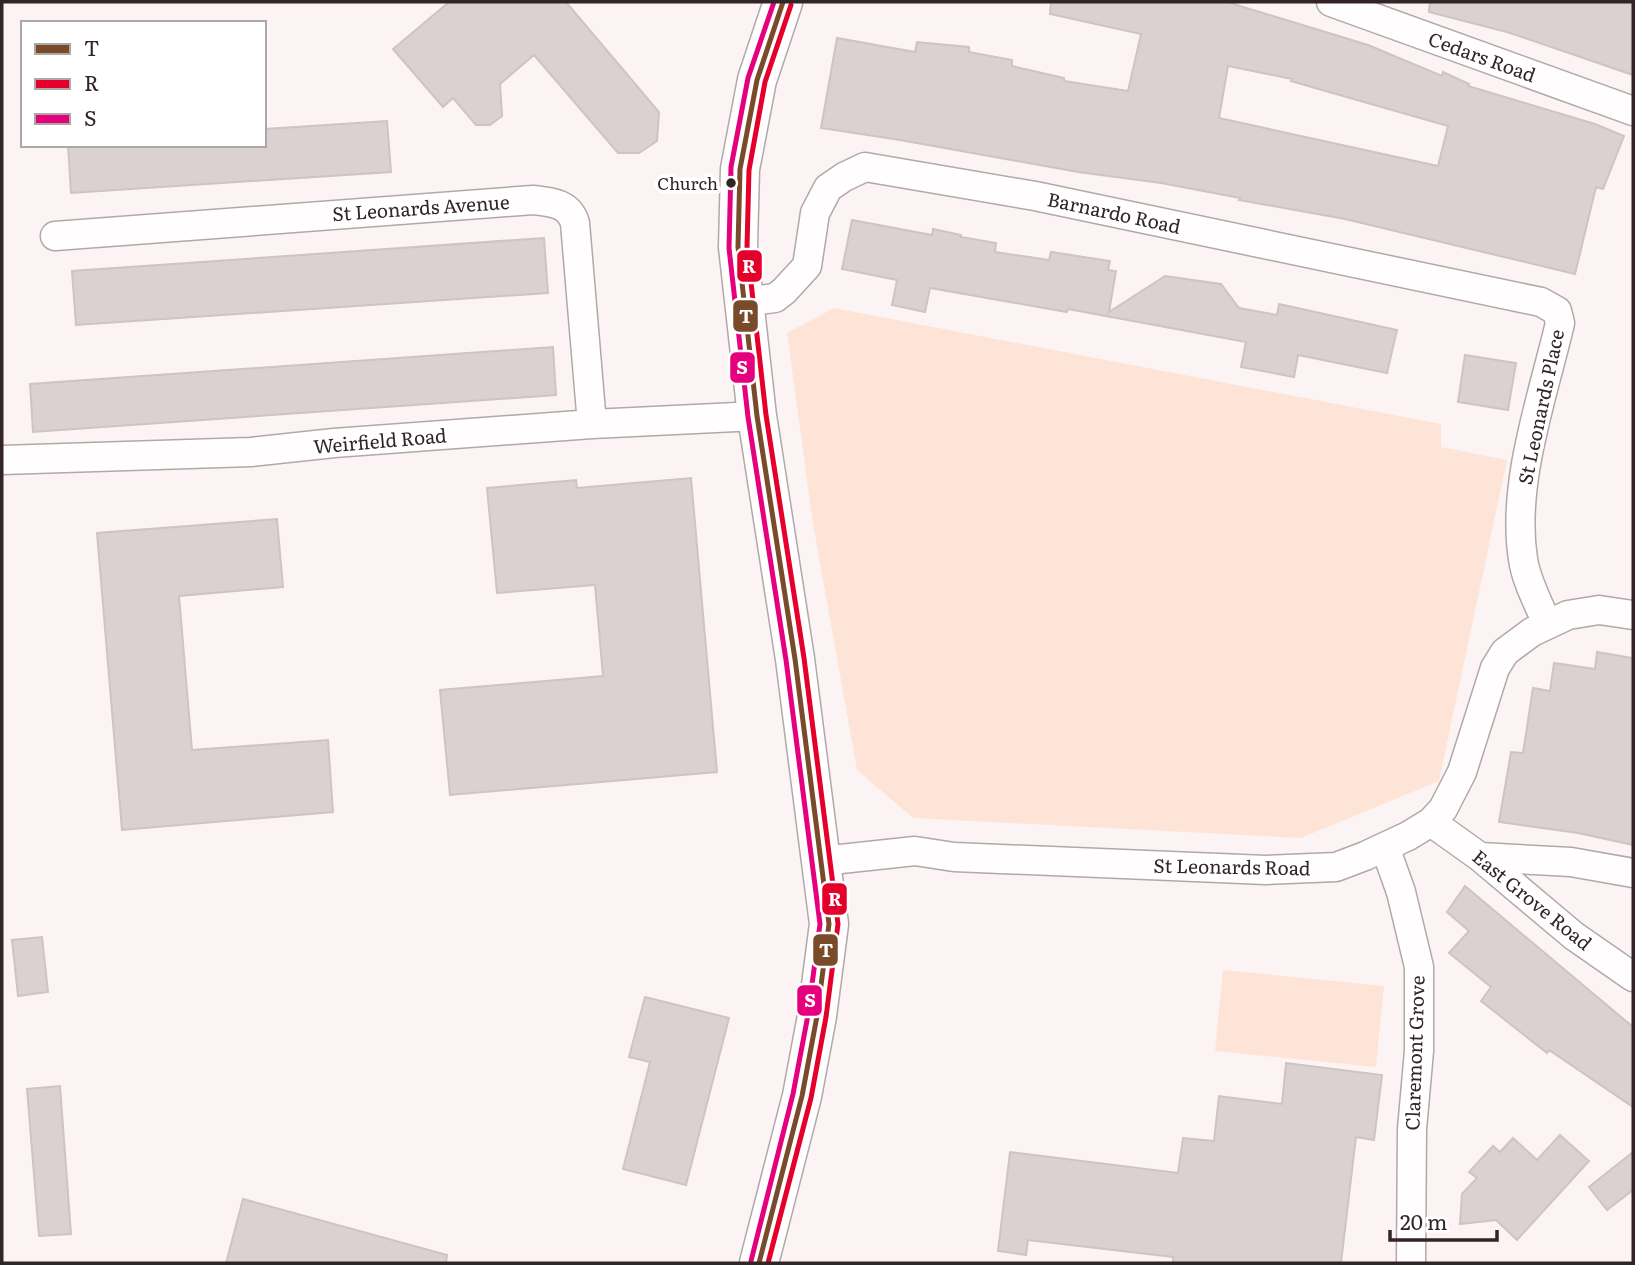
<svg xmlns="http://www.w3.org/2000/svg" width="1635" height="1265" font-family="Literata,serif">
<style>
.green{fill:#fde4d7}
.building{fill:#dbd1d0;stroke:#cec4c2;stroke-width:2;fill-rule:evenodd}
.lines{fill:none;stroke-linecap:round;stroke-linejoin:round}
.minor-casing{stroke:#b1a8a8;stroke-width:31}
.primary-casing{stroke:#b1a8a8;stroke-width:41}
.minor{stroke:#fffdfd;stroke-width:28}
.primary{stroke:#fffdfd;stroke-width:38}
.bus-1-casing{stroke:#fff;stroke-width:10}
.bus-2-casing{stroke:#fff;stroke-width:10}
.bus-3-casing{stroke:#fff;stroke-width:10}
.bus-1{stroke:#7a4b2a;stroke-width:5}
.bus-2{stroke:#e4002b;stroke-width:5}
.bus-3{stroke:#e5007d;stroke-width:5}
.bus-dot{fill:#332526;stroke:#fff;stroke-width:2.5}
.labels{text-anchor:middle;stroke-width:7;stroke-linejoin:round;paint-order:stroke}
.bus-label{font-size:17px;fill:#332526;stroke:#fff;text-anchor:end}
.street-label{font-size:19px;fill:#332526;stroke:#fff}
.line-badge{stroke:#fff;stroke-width:2.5}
.badge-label{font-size:19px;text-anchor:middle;font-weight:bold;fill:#fff}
</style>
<rect width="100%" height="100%" fill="#fcf4f4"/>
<path class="green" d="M834,308L1441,424V447L1507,460L1439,781L1301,838L913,818L857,770L813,524L787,333Z
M1223,970L1384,986L1376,1067L1215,1051Z"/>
<path class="building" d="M449,2H566L659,112L657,141L639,153H618L534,55L500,84L502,116L490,125H476L453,98L443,107L393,49Z
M1051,2H1227L1368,45L1442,76L1443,72L1469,84L1468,86L1595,124L1624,136L1603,189L1596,187L1575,274L1345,219L1239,200L1240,198L1161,183L1078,172L900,140L821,128L837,38L915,52L917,42L969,47V52L1012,60V66L1064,78V81L1128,91L1141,34L1050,14ZM1228,66L1292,79L1291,81L1448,126L1438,166L1219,118Z
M1430,2H1633V75L1507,32L1429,12Z
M387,121L391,172L71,193L68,145H266L265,129Z
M852,220L932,235L933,229L961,235V237L996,243L995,252L1049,260L1051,252L1110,261L1108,270L1116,271L1109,312L1165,276L1221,284L1239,308L1277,315L1279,304L1397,330L1387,373L1298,355L1294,377L1241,367L1246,342L1068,309L1067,312L930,288L925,312L892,305L897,280L842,269Z
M544,238L548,293L76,325L72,271Z
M553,347L556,395L33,432L30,384Z
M1465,355L1516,363L1508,410L1458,402Z
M691,478L717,772L450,795L440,690L603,676L595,585L497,593L487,488L576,480L577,488Z
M277,519L283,587L179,596L192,750L328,740L333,812L122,830L97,533Z
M1597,652L1633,658V845L1578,833L1499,822L1511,752L1523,753L1533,688L1550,691L1554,663L1595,669Z
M1465,886L1633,1027V1107L1549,1050L1547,1053L1481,1001L1491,987L1449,953L1469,931L1447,912Z
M42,937L48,992L18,996L12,940Z
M645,997L729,1018L686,1185L623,1169L650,1062L629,1057Z
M1286,1063L1382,1075L1374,1140L1356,1137L1341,1263H1173V1257L1028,1240L1026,1255L998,1251L1010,1152L1178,1173L1183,1138L1214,1141L1219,1096L1282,1104Z
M60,1086L71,1234L39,1236L27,1089Z
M1560,1135L1589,1161L1517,1240L1496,1220L1460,1224L1462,1194L1477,1178L1469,1172L1493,1146L1500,1152L1513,1138L1537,1160Z
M1633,1152V1190L1607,1210L1589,1187Z
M243,1199L447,1255L446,1263H226Z"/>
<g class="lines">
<g class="minor-casing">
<path id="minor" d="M1331,2L1633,111
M55,236L533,200C551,202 569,203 575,223L592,424
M744,302L775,298L784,291L807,266L815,213L828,188L844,177L865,167L1035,196L1541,302L1557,311L1560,323C1543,396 1511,484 1523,559C1526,581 1539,604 1547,624
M2,460L251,452L334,443L592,424L757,416
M1431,822L1480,857L1574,936L1633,977
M1385,847L1401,892L1419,967V1051L1412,1129L1411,1263
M1480,857L1571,862L1633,873
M822,861L915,851L954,857L1266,870L1336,867L1365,856L1408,836L1431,822L1443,809L1462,772L1495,668L1505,652L1532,632L1568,615L1599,610L1633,615"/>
</g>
<g class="primary-casing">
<path id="primary" d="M759,1263L802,1096L817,1016L829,924L795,659L757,416L738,247L740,169L757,80L783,2"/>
</g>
<use href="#minor" class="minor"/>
<use href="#primary" class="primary"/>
<g class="bus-1-casing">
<path id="bus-1" d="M759,1263L802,1096L817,1016L829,924L795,659L757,416L738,247L740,169L757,80L783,2"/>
</g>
<g class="bus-2-casing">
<path id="bus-2" d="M768,1263L811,1098L826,1017L838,924L804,658L766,415L747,247L749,170L765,82L791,5"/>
</g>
<g class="bus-3-casing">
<path id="bus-3" d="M751,1261L793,1094L808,1015L820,924L786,660L748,417L729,248L731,167L748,78L774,2"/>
</g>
<use href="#bus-1" class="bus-1"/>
<use href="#bus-2" class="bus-2"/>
<use href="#bus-3" class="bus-3"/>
</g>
<circle class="bus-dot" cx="731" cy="183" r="6"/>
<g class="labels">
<g class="bus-label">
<text x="718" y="190">Church</text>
</g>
<g class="street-label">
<text transform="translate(1482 57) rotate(20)" y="7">Cedars Road</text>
<text transform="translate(421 208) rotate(-4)" y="7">St Leonards Avenue</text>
<text transform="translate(1114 213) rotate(12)" y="7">Barnardo Road</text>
<text transform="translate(1541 407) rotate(-78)" y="7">St Leonards Place</text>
<text transform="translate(380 441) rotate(-5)" y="7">Weirfield Road</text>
<text transform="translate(1232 867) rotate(1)" y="7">St Leonards Road</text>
<text transform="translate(1532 900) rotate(39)" y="7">East Grove Road</text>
<text transform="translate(1415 1053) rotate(-88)" y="7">Claremont Grove</text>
</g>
</g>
<g class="line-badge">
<rect x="736" y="249" width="27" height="34" rx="7" fill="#e4002b"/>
<rect x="732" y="299" width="27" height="34" rx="7" fill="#7a4b2a"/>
<rect x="729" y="351" width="27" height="33" rx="7" fill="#e5007d"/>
<rect x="821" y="882" width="27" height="34" rx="7" fill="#e4002b"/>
<rect x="812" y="933" width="27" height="34" rx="7" fill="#7a4b2a"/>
<rect x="796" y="984" width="27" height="33" rx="7" fill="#e5007d"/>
</g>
<g class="badge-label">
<text x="749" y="273">R</text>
<text x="746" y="323">T</text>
<text x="742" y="374">S</text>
<text x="835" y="906">R</text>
<text x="826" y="957">T</text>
<text x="810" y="1007">S</text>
</g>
<rect width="1635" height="1265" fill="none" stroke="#332526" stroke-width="7"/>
<rect x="21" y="21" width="245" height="126" fill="#ffffff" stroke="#ada8a8" stroke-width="2"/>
<rect x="35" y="44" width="35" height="10" fill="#7a4b2a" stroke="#ada8a8" stroke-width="2"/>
<text x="84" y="56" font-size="21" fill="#332526">T</text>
<rect x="35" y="79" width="35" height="10" fill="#e4002b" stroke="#ada8a8" stroke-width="2"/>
<text x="84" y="91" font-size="21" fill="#332526">R</text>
<rect x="35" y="114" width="35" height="10" fill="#e5007d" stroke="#ada8a8" stroke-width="2"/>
<text x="84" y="126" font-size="21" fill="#332526">S</text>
<path d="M1390 1230v10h107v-10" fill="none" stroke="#332526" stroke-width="3.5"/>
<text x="1400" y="1230" font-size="21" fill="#332526" stroke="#ffffff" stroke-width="5" paint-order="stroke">20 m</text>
</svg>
